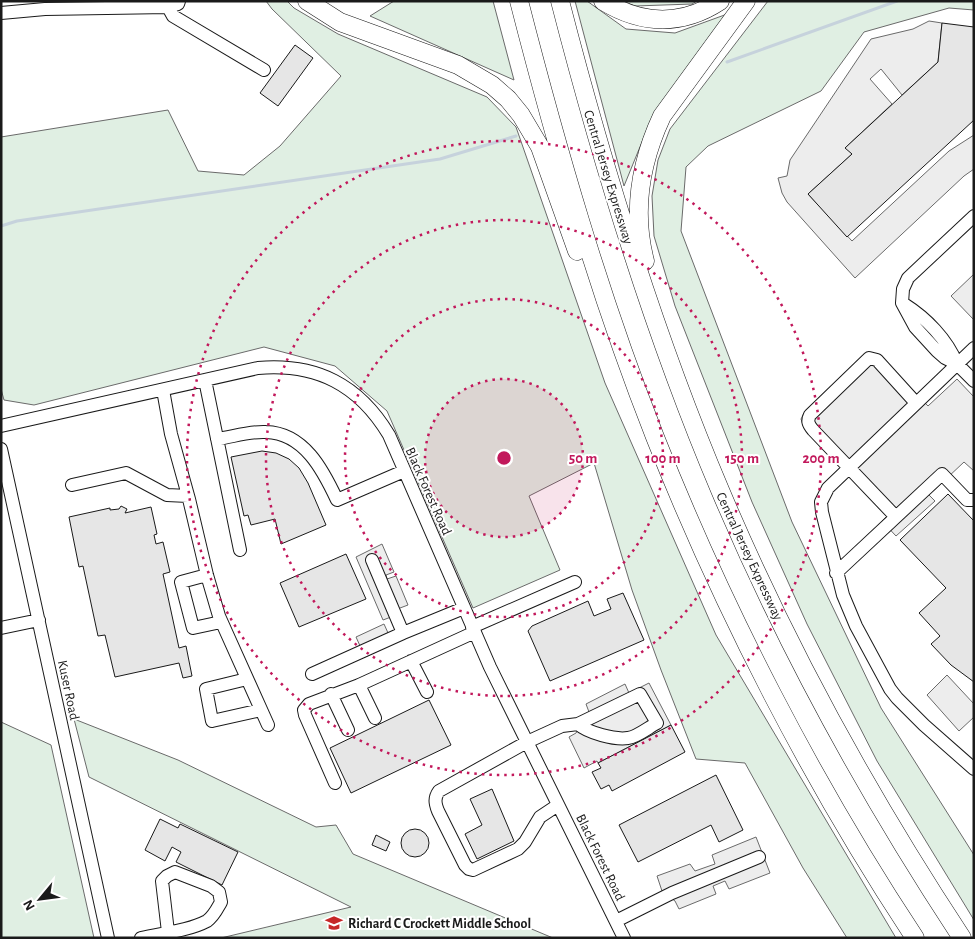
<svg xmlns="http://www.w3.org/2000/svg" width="975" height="939" font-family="'Alegreya Sans',sans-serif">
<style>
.green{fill:#e0efe3;stroke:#6a6a6a}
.parking{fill:#ededed;stroke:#6a6a6a}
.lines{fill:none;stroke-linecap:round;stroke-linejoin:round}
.stream{stroke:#c6d2dc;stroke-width:3}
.building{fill:#e6e6e6;stroke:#1a1a1a}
.minor-casing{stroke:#1a1a1a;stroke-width:14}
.highway-casing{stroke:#1a1a1a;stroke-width:19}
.minor{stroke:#fff;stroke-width:12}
.highway{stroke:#fff;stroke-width:18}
.ring{fill:none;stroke:#c2185b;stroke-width:2.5;stroke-dasharray:2.5 5}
.labels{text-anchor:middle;stroke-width:4;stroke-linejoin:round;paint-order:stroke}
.street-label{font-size:14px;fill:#1a1a1a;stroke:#fff}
.poi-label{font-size:14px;font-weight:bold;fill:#1a1a1a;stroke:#fff;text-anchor:start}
.centre{fill:#c2185b;stroke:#fff;stroke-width:2.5}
.ring-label{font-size:15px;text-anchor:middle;font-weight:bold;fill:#c2185b;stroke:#fff;stroke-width:4;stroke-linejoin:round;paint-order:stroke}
</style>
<rect width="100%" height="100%" fill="#fff"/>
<path class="green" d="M266,1H287L294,8L338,34L487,97L516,127L605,383L716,635L896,938H847L803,868L745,763L696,759L661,670L632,590L594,463L529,496L560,570L473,608L387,411L335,366L264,347L34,405L4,400L1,389V137L168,110L198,171L244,175L280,146L341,76L272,9Z
M394,1H493L514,80L370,16Z
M575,1H587L626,29L675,33L730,13L653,115L624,186Z
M623,1H697L692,4L635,6Z
M768,1H974V10L949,8L864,32L821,91L708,146L686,167L681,231L792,522L881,708L974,855V920L877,761L807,624L752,502L675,306L654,236L652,196L658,160L670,129Z
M74,719L178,760L316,827L336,825L353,854L553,938H221L351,907L89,777Z
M1,722L51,745L94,938H1Z"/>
<path class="parking" d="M929,21L942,23L938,62L902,95L881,69L870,79L892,104L846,147L852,154L808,194L852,241L949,151L974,135V169L964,176L855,278L787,202L782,193L778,178L787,176L790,160L871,39L913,29Z
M974,274V320L951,296Z
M879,355L928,406L957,379L974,397V471L964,462L929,495L935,501L896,536L882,521L887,516L804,428L801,419L804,413Z
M382,544L394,572L386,575L387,579L396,576L408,605L400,608L391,617L383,620L356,557Z
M384,624L393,644L365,657L356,637Z
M947,675L974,704V717L959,731L927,695Z
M649,683L671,725L598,763L597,761L584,768L569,737L576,733L589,712L586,704L625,684L629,693Z
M756,837L770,873L729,889L725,881L713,886L716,894L679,909L675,901L662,891L657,876L690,864L695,871L715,864L712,855Z"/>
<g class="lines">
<path class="stream" d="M727,62L897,1
M1,226L17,221L440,159L516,136"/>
</g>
<path class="building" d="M942,23L974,27V120L847,237L808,194L852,154L845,148L938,62Z
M295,45L313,58L278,106L260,93Z
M262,451L276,453L289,459L299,468L308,483L326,525L281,544L275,519L251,525L248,515L244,516L231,457Z
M948,494L974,521V682L951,665L931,644L940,636L919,613L946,588L900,540Z
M121,506L127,509L125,513L151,507L157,534L154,535L156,544L163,542L170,572L163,574L179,648L186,646L192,676L183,678L179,663L115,677L105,635L98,636L83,566L79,567L69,517L110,508V510L119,509Z
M346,554L366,599L299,627L280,583Z
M623,593L644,640L550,681L528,631L532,626L588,601L594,616L611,609L607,599Z
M429,700L451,745L351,793L330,748Z
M671,725L685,752L612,791L609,785L601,789L592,772L601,768L598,763Z
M716,775L743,830L719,842L711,825L638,862L619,825Z
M492,789L514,841L477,859L465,834L482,825L470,799Z
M160,819L178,828L180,824L238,852L222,885L176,862L181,852L172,847L165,861L145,850Z
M401 843a14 14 0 1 1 28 0a14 14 0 1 1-28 0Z
M376,835L390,842L386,851L372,845Z"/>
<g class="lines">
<g class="minor-casing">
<path id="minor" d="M168,7L173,16L264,70
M1,13L45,9L168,7L178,4L179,1
M902,303L903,289L908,278L974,216
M902,303L915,327L937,351L945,358L957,364L974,381
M904,304C926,318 947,339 957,364
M974,348L828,488L821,502L822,512L843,595L856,626L890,689L897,698L924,725L974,769
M205,380L240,550
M163,390L171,434L189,499L207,575L219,616L268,725
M1,426L258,368C317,363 359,385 389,435L490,667L624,938
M217,439C232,437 250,431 266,432C304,433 323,470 337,500L404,471
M1,449L108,938
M72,485L126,473L167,495L188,496
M896,517L813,430C808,424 807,421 810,415L869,358L877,360L916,403
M372,560L403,633L464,608
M836,573L942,474L967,500H974
M207,575L181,582L193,628L221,622
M472,627L575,582
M1,628L39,620
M411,661L427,692
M312,674L403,633
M247,679L206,689L212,721L261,710
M359,685L375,718
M331,694L348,730
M335,783L305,715L304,710L309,704L359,685L475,632
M558,805L540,817L525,842L518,849L473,870L469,869L465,865L438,811C435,803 434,798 439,791L527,742L562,726L578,724L640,694L657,723C649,727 637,737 628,738C615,740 588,733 578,724
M616,921L672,893L759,857
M141,938C162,933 188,931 207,921C214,916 217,909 221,902L219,892L211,886L175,872L167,876L162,881L168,932"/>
</g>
<g class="highway-casing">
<path id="highway" d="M307,1L340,22L458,65L492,85L508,99L521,115L540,147L577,251
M519,1C557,149 599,295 655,437C723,609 813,784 915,938
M560,1C603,168 653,332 720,490C786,646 869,797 962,938
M603,1C642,25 682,26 720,1
M645,261C632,211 640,163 662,116L746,1"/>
</g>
<use href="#minor" class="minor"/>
<use href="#highway" class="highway"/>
</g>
<circle cx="504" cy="458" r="79" fill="#c2185b" fill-opacity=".12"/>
<g class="ring">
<circle cx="504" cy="458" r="79"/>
<circle cx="504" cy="458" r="159"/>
<circle cx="504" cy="458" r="238"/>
<circle cx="504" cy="458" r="317"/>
</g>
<defs>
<g id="school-bare" transform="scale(1.35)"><path d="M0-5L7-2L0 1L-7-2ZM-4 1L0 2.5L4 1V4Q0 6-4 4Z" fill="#c62828" stroke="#fff" stroke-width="2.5" paint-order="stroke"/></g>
</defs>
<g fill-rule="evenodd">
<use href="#school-bare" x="334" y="923"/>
</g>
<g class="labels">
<g class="street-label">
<text transform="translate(609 177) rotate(73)" y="5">Central Jersey Expressway</text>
<text transform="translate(429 491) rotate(66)" y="5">Black Forest Road</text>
<text transform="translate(750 556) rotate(65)" y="5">Central Jersey Expressway</text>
<text transform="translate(69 690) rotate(78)" y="5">Kuser Road</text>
<text transform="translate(601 857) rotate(64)" y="5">Black Forest Road</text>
</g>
<g class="poi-label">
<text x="348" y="928">Richard C Crockett Middle School</text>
</g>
</g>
<circle cx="504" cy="458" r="8" class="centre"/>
<g class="ring-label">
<text x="583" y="463">50 m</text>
<text x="663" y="463">100 m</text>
<text x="742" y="463">150 m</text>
<text x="821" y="463">200 m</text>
</g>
<rect width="975" height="939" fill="none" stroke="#1a1a1a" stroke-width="5"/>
<g transform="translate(40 899) rotate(241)" stroke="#ffffff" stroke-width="4" paint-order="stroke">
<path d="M0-4L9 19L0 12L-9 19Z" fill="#1a1a1a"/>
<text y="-8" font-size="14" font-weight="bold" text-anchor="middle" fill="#1a1a1a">N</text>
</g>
</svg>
